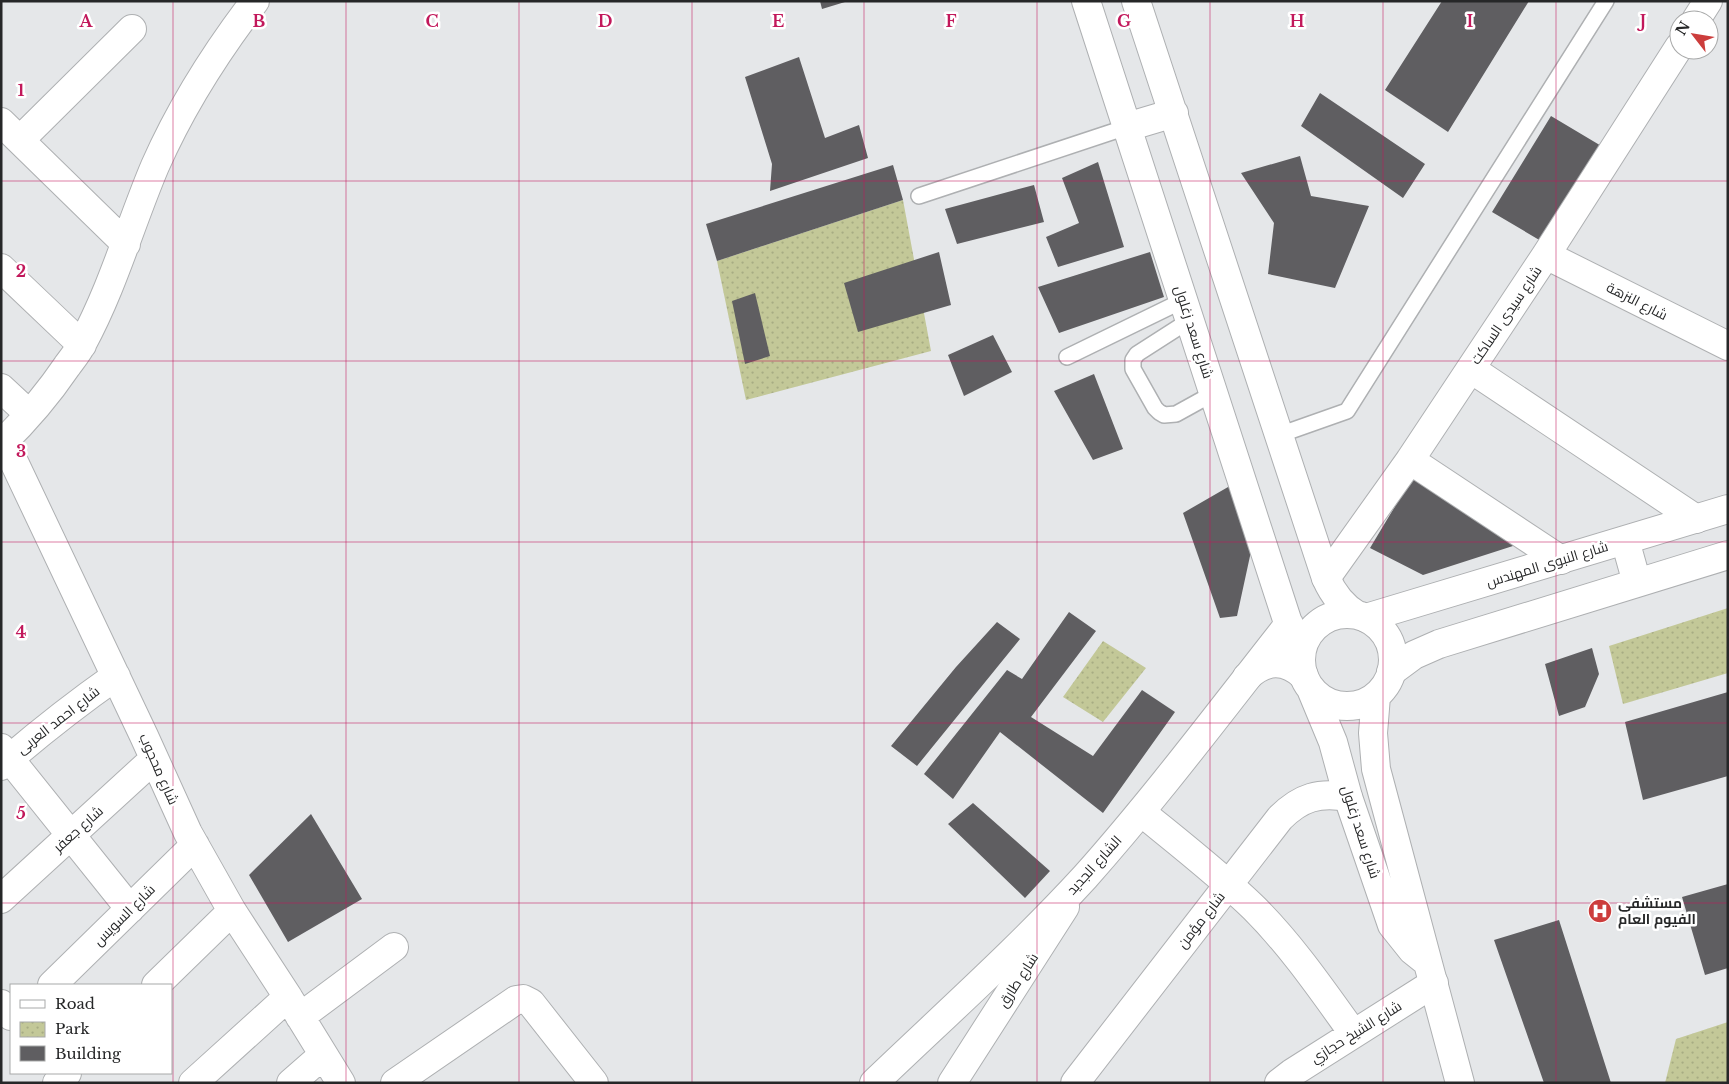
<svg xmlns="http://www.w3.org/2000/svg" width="1729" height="1084" font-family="'Libre Baskerville',Cairo,serif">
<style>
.park{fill:url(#park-dots)}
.building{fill:#5f5e61}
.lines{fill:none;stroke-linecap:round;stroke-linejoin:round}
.service-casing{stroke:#aeb0b2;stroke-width:18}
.minor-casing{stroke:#aeb0b2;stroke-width:30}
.secondary-casing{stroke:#aeb0b2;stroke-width:30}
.primary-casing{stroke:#aeb0b2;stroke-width:30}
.service{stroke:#fff;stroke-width:15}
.minor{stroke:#fff;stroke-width:28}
.secondary{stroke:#fff;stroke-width:28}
.primary{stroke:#fff;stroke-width:28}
.grid{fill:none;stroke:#c2185b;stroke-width:1;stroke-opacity:0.55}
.labels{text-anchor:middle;stroke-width:5;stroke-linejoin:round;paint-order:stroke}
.street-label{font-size:14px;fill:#262728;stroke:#fff}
.poi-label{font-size:14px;font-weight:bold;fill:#262728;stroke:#fff;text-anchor:start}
.grid-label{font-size:16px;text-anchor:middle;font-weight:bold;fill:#c2185b;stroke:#fff;stroke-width:5;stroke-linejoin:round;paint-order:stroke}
</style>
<defs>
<pattern id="park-dots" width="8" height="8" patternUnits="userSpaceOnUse" patternTransform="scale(1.25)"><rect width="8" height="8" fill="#c3c898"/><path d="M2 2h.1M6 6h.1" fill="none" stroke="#a7ac83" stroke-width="1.8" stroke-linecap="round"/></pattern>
</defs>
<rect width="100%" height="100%" fill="#e5e7e9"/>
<path class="park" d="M903,200L931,351L746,400L717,261Z
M1728,608V673L1623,704L1609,646Z
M1103,641L1146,668L1103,722L1063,697Z
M1728,1022V1083H1665L1676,1039Z"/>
<path class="building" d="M820,1H845V2L822,9Z
M1442,1H1529L1448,132L1385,90Z
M799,57L825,138L859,125L868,158L770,191L772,164L745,77Z
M1320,93L1425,164L1403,198L1301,126Z
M1551,116L1603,147L1541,241L1492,212Z
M1300,156L1311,196L1369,206L1335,288L1268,274L1274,223L1241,173Z
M1098,162L1124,247L1058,267L1046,237L1079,223L1062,178Z
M893,165L903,200L717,261L706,224Z
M1034,185L1044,222L957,244L945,209Z
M939,252L951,305L858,332L844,283Z
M1150,252L1164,297L1059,333L1038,287Z
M755,293L770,356L745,364L732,301Z
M993,335L1012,372L964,396L948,355Z
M1094,374L1123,449L1093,460L1054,391Z
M1412,478L1516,545L1423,575L1370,548Z
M1235,483L1255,533L1237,616L1220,618L1183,513Z
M1069,612L1096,631L1031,717L1093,756L1142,690L1175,712L1103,813L1000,732L953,799L924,774L1007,670L1022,679Z
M997,622L1020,639L917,766L891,746L956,667Z
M1592,648L1599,674L1585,707L1559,716L1545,664Z
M1728,692V776L1643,800L1625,722Z
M973,803L1050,871L1025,898L948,824Z
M311,814L362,899L288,942L249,875Z
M1728,884V968L1705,975L1682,897Z
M1559,920L1611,1083H1544L1494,940Z"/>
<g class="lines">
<g class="service-casing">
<path id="service" d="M919,196L1127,127
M1190,320L1137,354L1133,360V369L1155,408L1159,412L1164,415L1176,414L1214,393
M1067,357L1184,300
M1279,435L1347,411L1606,1"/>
</g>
<g class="minor-casing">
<path id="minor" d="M1696,20L1708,1
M1,122L126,244
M20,140L132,29
M1546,255L1728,346
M1,268L82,345
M1471,369L1696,519
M1,388L29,414
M4,441L144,736L188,833L232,911L288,997L341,1083
M1,444C26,420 48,394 67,366C72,359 78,352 82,344C113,287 130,225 155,166C181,107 216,52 255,1
M1410,460L1561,560
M1326,578L1410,460L1546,255L1679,47
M1247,677C1266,659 1285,659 1304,676
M1,748L130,909
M1,766C38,734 76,704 116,676
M1141,812C1179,843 1219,874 1254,908C1292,946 1322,990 1353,1033
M1,899L154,759
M52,985L195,845
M156,985L232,911
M1,1004L11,1016
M300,1017L394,947
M57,1083L67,1073
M193,1083L288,997
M291,1083L323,1055
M395,1083L516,1000L523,999L531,1003L594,1083
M952,1083L1065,907
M1075,1083L1280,818C1301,797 1319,792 1348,797
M1279,1083L1292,1073L1434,983"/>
</g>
<g class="secondary-casing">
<path id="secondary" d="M1086,1L1301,663
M1136,1L1326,578C1333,594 1342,606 1357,615
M1127,127L1174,113
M1301 660a46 46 0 1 1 92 0a46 46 0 1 1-92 0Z
M1311,689L1333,742L1348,797L1392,925L1412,950L1427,962
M1376,696L1373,733L1376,769L1460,1083
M874,1083C945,1015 1019,949 1085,877C1157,796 1222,709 1289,624"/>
</g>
<g class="primary-casing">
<path id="primary" d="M1625,540L1637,583
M1366,618L1728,509
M1391,672L1414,655L1439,644L1728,555"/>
</g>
<use href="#service" class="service"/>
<use href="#minor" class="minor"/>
<use href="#secondary" class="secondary"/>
<use href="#primary" class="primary"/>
</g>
<path class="grid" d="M173,1V1083M346,1V1083M519,1V1083M692,1V1083M864,1V1083M1037,1V1083M1210,1V1083M1383,1V1083M1556,1V1083M1,181H1728M1,361H1728M1,542H1728M1,723H1728M1,903H1728"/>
<defs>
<g id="hospital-disc" transform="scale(1.25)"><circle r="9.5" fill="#cc3d3c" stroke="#fff"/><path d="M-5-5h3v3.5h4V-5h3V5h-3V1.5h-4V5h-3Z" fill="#fff"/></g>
</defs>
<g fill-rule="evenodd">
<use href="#hospital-disc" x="1600" y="911"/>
</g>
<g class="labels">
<g class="street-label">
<text transform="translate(1637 301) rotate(27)" y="5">شارع النزهة</text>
<text transform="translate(1506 315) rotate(-56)" y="5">شارع سيدى الساكت</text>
<text transform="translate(1194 332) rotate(72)" y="5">شارع سعد زغلول</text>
<text transform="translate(1547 564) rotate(-17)" y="5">شارع النبوى المهندس</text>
<text transform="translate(58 720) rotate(-38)" y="5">شارع احمد العربى</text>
<text transform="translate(159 769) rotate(66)" y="5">شارع محجوب</text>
<text transform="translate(78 829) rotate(-42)" y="5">شارع جعفر</text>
<text transform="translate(1361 832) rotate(72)" y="5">شارع سعد زغلول</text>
<text transform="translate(1094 865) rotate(-48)" y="5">الشارع الجديد</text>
<text transform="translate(124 915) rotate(-45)" y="5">شارع السويس</text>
<text transform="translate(1201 920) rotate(-52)" y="5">شارع مؤمن</text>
<text transform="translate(1018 980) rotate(-57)" y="5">شارع طارق</text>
<text transform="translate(1356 1032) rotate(-32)" y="5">شارع الشيخ حجازي</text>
</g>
<g class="poi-label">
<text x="1618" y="908">مستشفى<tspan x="1618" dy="16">الفيوم العام</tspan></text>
</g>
</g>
<g class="grid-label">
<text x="86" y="27">A</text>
<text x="259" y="27">B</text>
<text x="432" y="27">C</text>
<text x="605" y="27">D</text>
<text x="778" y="27">E</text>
<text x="951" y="27">F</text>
<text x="1124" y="27">G</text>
<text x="1297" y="27">H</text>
<text x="1470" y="27">I</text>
<text x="1643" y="27">J</text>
<text x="21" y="96">1</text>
<text x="21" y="277">2</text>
<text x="21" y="457">3</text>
<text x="21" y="638">4</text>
<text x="21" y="819">5</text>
</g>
<rect width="1729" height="1084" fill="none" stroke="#262728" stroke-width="5"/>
<rect x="10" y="984" width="162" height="90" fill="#ffffff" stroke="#a8a9a9"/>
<rect x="20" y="1000" width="25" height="8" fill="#ffffff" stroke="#a8a9a9"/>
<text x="55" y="1009" font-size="15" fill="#262728">Road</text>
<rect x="20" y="1022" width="25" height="15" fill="url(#park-dots)" stroke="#a8a9a9"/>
<text x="55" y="1034" font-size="15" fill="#262728">Park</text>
<rect x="20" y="1046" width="25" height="15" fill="#5f5e61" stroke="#a8a9a9"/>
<text x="55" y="1059" font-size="15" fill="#262728">Building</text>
<g transform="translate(1694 35) rotate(301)"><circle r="24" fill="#ffffff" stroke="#a8a9a9"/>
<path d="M0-4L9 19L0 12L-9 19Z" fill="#cc3d3c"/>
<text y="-8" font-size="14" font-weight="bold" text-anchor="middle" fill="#262728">N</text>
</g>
</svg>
